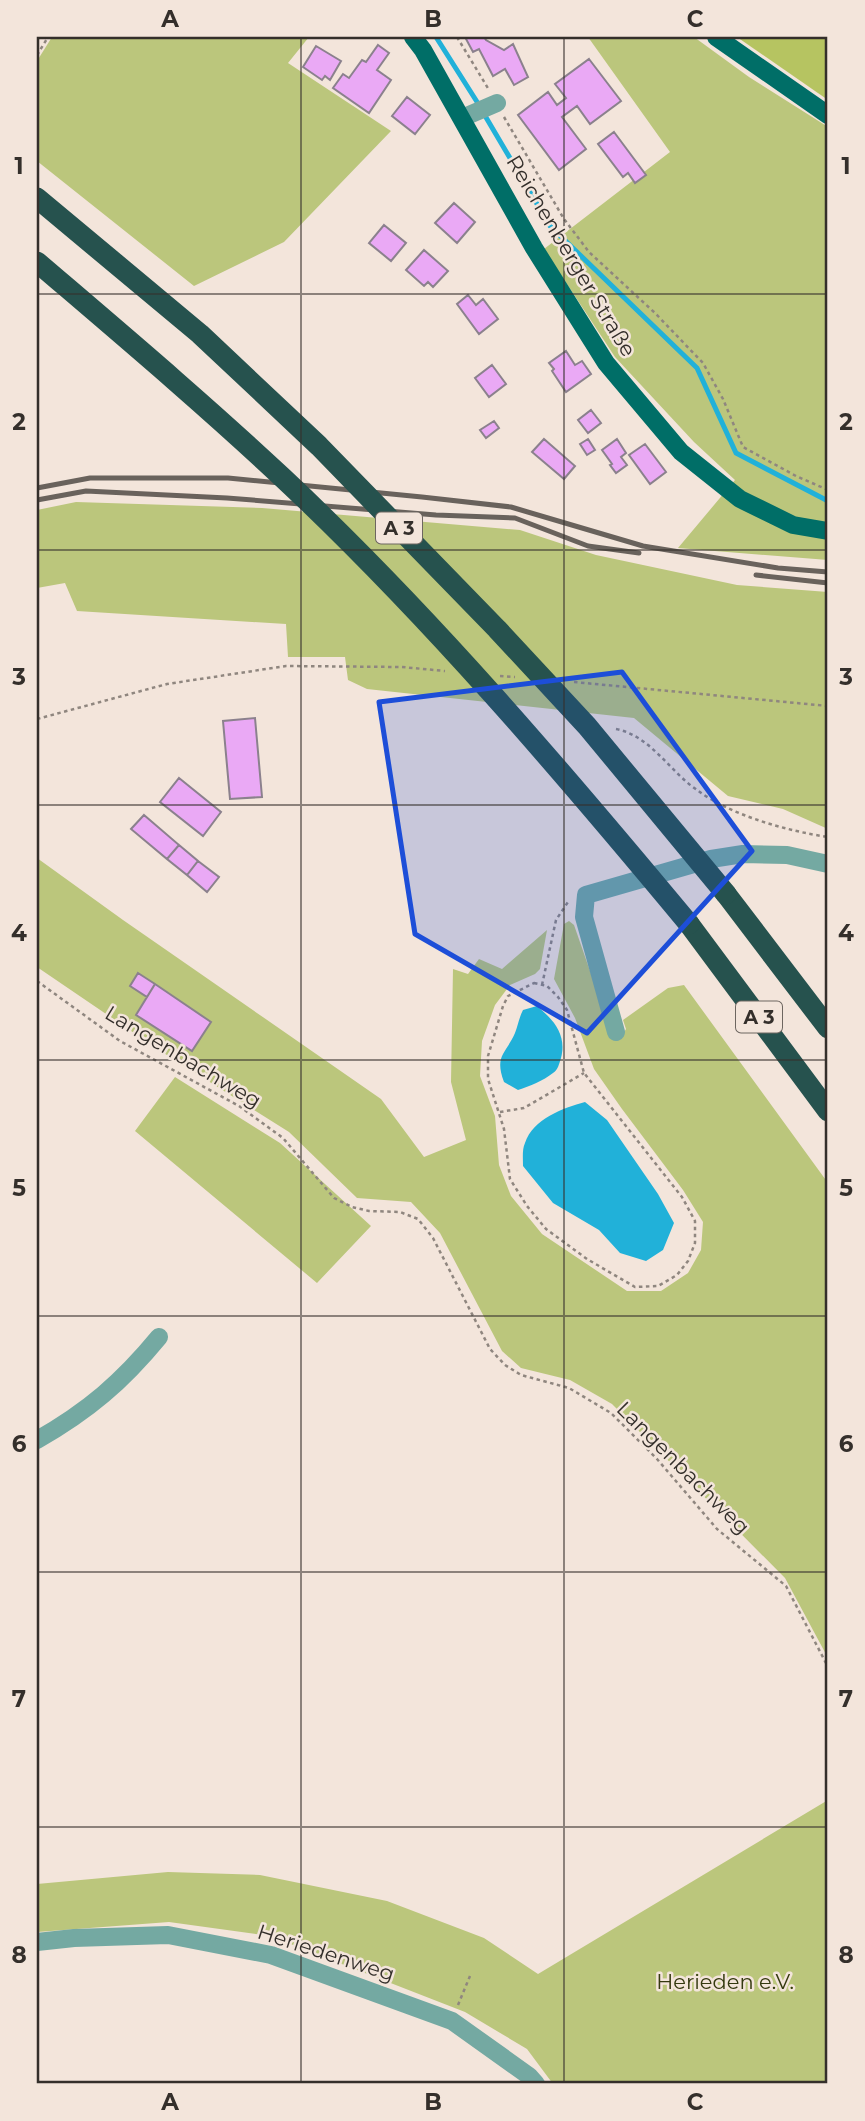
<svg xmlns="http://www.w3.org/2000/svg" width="865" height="2121" font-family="Montserrat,sans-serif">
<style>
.green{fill:#bbc67c}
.forest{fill:#b6c461}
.water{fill:#21b1d9}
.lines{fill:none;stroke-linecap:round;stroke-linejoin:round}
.stream{stroke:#21b1d9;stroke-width:5}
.building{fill:#eaa9f5;stroke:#8b818d;stroke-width:2}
.path{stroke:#8f867f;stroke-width:2.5;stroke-dasharray:3.5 3.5;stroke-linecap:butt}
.minor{stroke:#74a9a2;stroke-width:18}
.major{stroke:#006e67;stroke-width:18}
.highway{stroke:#26524e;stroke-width:21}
.rail{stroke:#69625c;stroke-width:5}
.highway-bridge{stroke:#26524e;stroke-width:21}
.marked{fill:#1d4ed8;fill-opacity:0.2;stroke:#1d4ed8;stroke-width:5;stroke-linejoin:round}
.grid{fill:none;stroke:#342f2b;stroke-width:2;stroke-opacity:0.55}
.labels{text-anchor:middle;stroke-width:5;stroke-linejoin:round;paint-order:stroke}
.shield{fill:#f3e5db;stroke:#6d6660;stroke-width:2}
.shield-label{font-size:19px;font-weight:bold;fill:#342f2b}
.street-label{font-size:21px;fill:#342f2b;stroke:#f3e5db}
.park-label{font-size:21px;fill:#34390f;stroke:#f3e5db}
.neatline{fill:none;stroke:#342f2b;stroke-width:2.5}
.grid-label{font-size:23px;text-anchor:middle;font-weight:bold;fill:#342f2b}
</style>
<rect width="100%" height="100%" fill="#f3e5db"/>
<path class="green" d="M52,37H309L288,63L391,131L284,242L194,286L37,161V61Z
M588,37H694L749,77L828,127V560L678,548L735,480L694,442L615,357L544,249L670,152Z
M76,502L262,508L520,530L596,555L737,585L828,592V829L783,809L728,796L634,718L367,689L348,680L345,657H288L286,624L77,611L65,583L37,588V510Z
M37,858L123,920L381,1099L424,1157L466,1140L451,1082L453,969L468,974L479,959L502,969L547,930L540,969L535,974L510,985L495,1005L482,1041L480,1076L495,1116L499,1165L511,1196L542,1234L627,1291H661L688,1273L701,1250L703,1222L683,1190L622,1109L594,1069L575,1018L554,979L564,924L569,921L574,925L612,1034H623L626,1029L623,1020L668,988L684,985L828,1183V1658L785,1578L612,1404L570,1380L521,1368L502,1351L440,1233L411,1202L357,1198L289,1132L159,1050L37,967Z
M175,1077L280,1143L371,1226L317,1283L135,1131Z
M828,1800V2084H553L527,2049L465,2012L270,1936L169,1922L37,1932V1884L168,1872L260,1875L387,1901L484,1938L538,1974Z"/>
<path class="forest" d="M737,37H828V100Z"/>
<path class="water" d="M537,1006C554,1020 567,1035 561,1058C559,1064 558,1070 553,1073C543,1081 530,1086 518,1090L504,1082C494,1055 506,1054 515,1033C518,1025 519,1018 523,1010Z
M585,1102L607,1120L658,1194L674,1223L663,1250L646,1261L620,1253L599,1230L553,1203L523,1166C523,1159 522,1149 525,1143C533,1119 563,1108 585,1102Z"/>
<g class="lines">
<path class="stream" d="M436,37L479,105
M484,114L550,226L697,368L736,453L828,501"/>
</g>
<path class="building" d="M465,37H484L486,40L504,50L513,44L528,77L514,85L505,69L493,76L479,49L473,52Z
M378,45L389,53L377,70L391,80L369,113L333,88L343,74L349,78L362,60L366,62Z
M316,46L341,61L330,80L325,76L322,80L303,67Z
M589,59L621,101L590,124L577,106L562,117L586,149L559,170L518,115L548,92L557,105L566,98L555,84Z
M407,97L430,115L415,134L392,116Z
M614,132L646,175L635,183L628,173L623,177L598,144Z
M454,203L475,222L457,243L435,223Z
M384,225L406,243L391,261L369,243Z
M424,250L448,271L433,287L428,282L424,286L406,270Z
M468,295L476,305L483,299L498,319L479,334L457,304Z
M566,351L575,365L582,361L591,374L566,392L552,371L554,369L549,363Z
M492,365L506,384L489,397L475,378Z
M591,410L601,423L588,433L578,420Z
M494,421L499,428L486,438L480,430Z
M544,439L575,466L564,479L532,452Z
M588,439L595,450L587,455L580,444Z
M617,439L626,453L621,457L627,465L616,473L610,465L612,464L602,450Z
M645,444L666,472L650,484L629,455Z
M255,718L262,797L230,799L223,721Z
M179,778L221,812L203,836L160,802Z
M144,815L179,845L167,859L131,829Z
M179,845L198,861L187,875L167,859Z
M198,861L219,877L207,892L187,875Z
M138,973L155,984L147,997L130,986Z
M155,984L211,1022L192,1051L136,1015Z"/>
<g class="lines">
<path class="path" d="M457,37L489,90
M37,55L48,37
M504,117L564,219L589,252L655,313L703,363L723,399L743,447L796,476L828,490
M500,676L515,677
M574,682L828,706
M37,719L167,684L286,666L402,667L445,671
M616,729C651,736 669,771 697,790C730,815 787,831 828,837
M37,981L120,1041L239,1106L283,1138L334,1198L352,1207L369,1211L400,1212L418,1219L433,1238L490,1349L505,1365L521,1375L569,1388L611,1413L657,1459L717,1529L786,1586L828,1667
M534,983L547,986L558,997L567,1010L584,1073L682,1197L695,1221V1243L688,1261L677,1275L658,1286L635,1287L587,1259L546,1229L527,1206L510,1179L504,1129L488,1079V1056L503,1006L508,996Z
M542,985L556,920L568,902
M500,1112L524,1108L584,1073
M458,2005L470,1976"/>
<path class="minor" d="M462,118L497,103
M616,1032L584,917L586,895L711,859L743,854L787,855L828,864
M37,1440C88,1411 122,1382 159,1337
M37,1942L74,1938L168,1935L271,1955L452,2021L529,2076L536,2084"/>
<path class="major" d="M413,37L423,50L534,248L606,363L681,452L740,499L793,525L828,531
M716,37L828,115"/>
<path class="highway" d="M726,894L828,1028
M689,924L828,1111"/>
<path class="rail" d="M37,488L90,478H228L422,497L511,507L643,546L778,568L828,572
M37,500L86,491L227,498L436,515L515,518L588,546L639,553
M756,575L828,583"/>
<path class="highway-bridge" d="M37,198L200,334L319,446L497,629L587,726L726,894
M37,262C120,333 203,403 283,478C430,616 561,770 689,924"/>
</g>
<path class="marked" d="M622,672L752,851L587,1033L415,934L379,702Z"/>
<path class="grid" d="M301,37V2084M564,37V2084M37,294H828M37,550H828M37,805H828M37,1060H828M37,1316H828M37,1572H828M37,1827H828"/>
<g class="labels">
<g class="shield">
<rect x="376" y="512.5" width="46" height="31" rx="5"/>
<rect x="736" y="1001.5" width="46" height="31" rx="5"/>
</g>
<g class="shield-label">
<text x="399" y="535">A 3</text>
<text x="759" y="1024">A 3</text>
</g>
<g class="street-label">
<text transform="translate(571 256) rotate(59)" y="7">Reichenberger Straße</text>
<text transform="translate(183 1057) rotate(31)" y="7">Langenbachweg</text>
<text transform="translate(683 1468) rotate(45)" y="7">Langenbachweg</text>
<text transform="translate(326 1953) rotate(18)" y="7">Heriedenweg</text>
</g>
<g class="park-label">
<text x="725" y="1989">Herieden e.V.</text>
</g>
</g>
<rect width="865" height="2121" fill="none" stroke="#f3e5db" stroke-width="77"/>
<rect x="38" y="38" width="788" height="2044" class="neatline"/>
<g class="grid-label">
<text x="170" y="27">A</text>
<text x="433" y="27">B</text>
<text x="695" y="27">C</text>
<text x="19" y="174">1</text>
<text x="846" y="174">1</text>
<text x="19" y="430">2</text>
<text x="846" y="430">2</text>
<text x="19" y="685">3</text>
<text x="846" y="685">3</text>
<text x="19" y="941">4</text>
<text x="846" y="941">4</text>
<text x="19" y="1196">5</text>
<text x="846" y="1196">5</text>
<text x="19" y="1452">6</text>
<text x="846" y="1452">6</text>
<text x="19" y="1707">7</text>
<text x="846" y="1707">7</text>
<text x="19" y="1963">8</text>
<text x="846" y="1963">8</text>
<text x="170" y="2110">A</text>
<text x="433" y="2110">B</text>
<text x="695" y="2110">C</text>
</g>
</svg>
